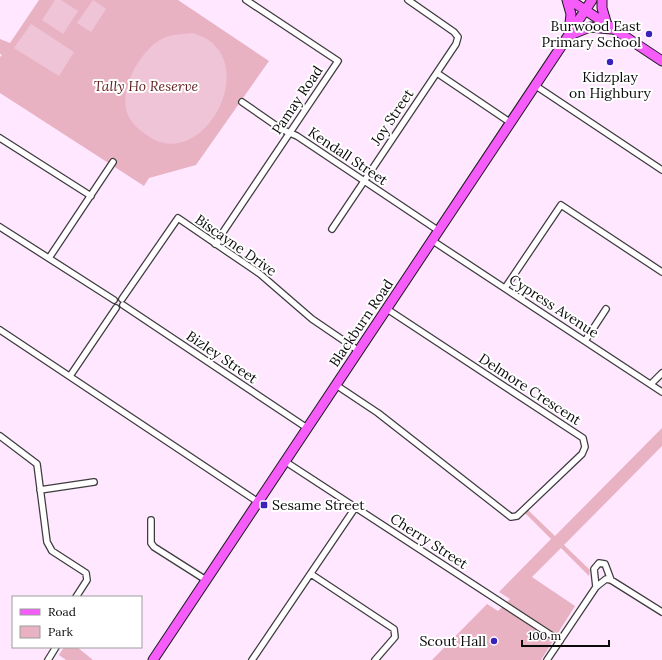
<svg xmlns="http://www.w3.org/2000/svg" width="662" height="660" font-family="Lora,serif">
<style>
.green{fill:#e8b2c3}
.pitch{fill:#f0c4d7}
.lines{fill:none;stroke-linecap:round;stroke-linejoin:round}
.street-casing{stroke:#3d3d3d;stroke-width:8}
.primary-casing{stroke:#1b1b1b;stroke-width:11}
.street{stroke:#fff;stroke-width:5.5}
.primary{stroke:#f55cfa;stroke-width:9}
.poi-dot{fill:#3b22ba;stroke:#fff;stroke-width:1.5}
.labels{text-anchor:middle;stroke-width:4;stroke-linejoin:round;paint-order:stroke}
.poi-label{font-size:14px;fill:#0a0a0a;stroke:#fff;text-anchor:end}
.park-label{font-size:14px;font-style:italic;fill:#611c1b;stroke:#fff}
.street-label{font-size:14px;fill:#0a0a0a;stroke:#fff}
</style>
<rect width="100%" height="100%" fill="#ffe7ff"/>
<path class="green" d="M39,0H178L269,61L196,165L149,178L144,186L0,93V57L2,55L0,54V39L10,43Z
M662,428V446L564,545L590,570L589,576L561,548L532,577L575,606L541,660H432L487,604L498,611L510,599L499,592L551,539L525,513L528,510L555,536Z
M64,647H77L93,660H66L59,655Z"/>
<path class="pitch" d="M55,0H61L78,11L63,34L42,20Z
M93,0L106,9L91,32L77,23Z
M31,24L74,52L59,76L14,48Z
M193,33C198,35 203,37 207,39C259,73 197,177 144,133C138,129 131,122 128,115C117,90 142,46 166,37C175,34 184,34 193,33Z"/>
<g class="lines">
<g class="street-casing">
<path id="street" d="M437,73L511,123
M536,86L662,170
M242,102L281,129L297,136L439,231
M0,138L91,196
M0,227L114,300
M332,229L456,44L458,37L454,32L408,0
M433,241L662,392
M215,244L338,61L246,0
M49,258L113,162
M505,288L561,205L662,272
M122,299L178,218L260,274L312,319L359,351
M123,305L307,428
M0,330L258,502
M585,341L606,309
M70,376L116,308
M651,384L662,373
M336,385L378,413L511,517L517,516L582,454L585,447L583,438L387,309
M0,436L37,464L47,542L52,551L86,573L87,580L76,597
M286,462L560,641
M40,490L94,482
M151,520V543L154,547L206,580
M311,574L394,629L395,637L375,660
M596,587L594,569L599,563L605,564L611,580
M48,660L56,647
M252,660L355,508
M547,660L596,587L606,579L611,580L662,612"/>
</g>
<g class="primary-casing">
<path id="primary" d="M567,0L571,14L569,32
M570,0L662,61
M602,0V8L607,25
M570,35L590,27L611,29
M153,660L592,0"/>
</g>
<use href="#street" class="street"/>
<use href="#primary" class="primary"/>
</g>
<g class="poi-dot">
<circle cx="649" cy="34" r="4"/>
<circle cx="610" cy="62" r="4"/>
<rect x="260" y="501" width="8" height="8" rx="2"/>
<circle cx="494" cy="641" r="4"/>
</g>
<g class="labels">
<g class="poi-label">
<text x="641" y="31">Burwood East<tspan x="641" dy="16">Primary School</tspan></text>
<text x="610" y="82" text-anchor="middle">Kidzplay<tspan x="610" dy="16">on Highbury</tspan></text>
<text x="272" y="510" text-anchor="start">Sesame Street</text>
<text x="486" y="646">Scout Hall</text>
</g>
<g class="park-label">
<text x="146" y="91">Tally Ho Reserve</text>
</g>
<g class="street-label">
<text transform="translate(297 100) rotate(-56)" y="5">Pamay Road</text>
<text transform="translate(392 117) rotate(-56)" y="5">Joy Street</text>
<text transform="translate(348 156) rotate(34)" y="5">Kendall Street</text>
<text transform="translate(236 245) rotate(35)" y="5">Biscayne Drive</text>
<text transform="translate(554 306) rotate(33)" y="5">Cypress Avenue</text>
<text transform="translate(361 323) rotate(-56)" y="5">Blackburn Road</text>
<text transform="translate(222 357) rotate(34)" y="5">Bizley Street</text>
<text transform="translate(530 389) rotate(33)" y="5">Delmore Crescent</text>
<text transform="translate(429 541) rotate(33)" y="5">Cherry Street</text>
</g>
</g>
<rect x="12" y="596" width="130" height="52" fill="#ffffff" stroke="#9d9d9d"/>
<rect x="20" y="609" width="20" height="6" fill="#f55cfa" stroke="#9d9d9d"/>
<text x="48" y="616" font-size="12" fill="#0a0a0a">Road</text>
<rect x="20" y="626" width="20" height="12" fill="#e8b2c3" stroke="#9d9d9d"/>
<text x="48" y="636" font-size="12" fill="#0a0a0a">Park</text>
<path d="M522 640v6h87v-6" fill="none" stroke="#0a0a0a" stroke-width="2"/>
<text x="528" y="640" font-size="12" fill="#0a0a0a" stroke="#ffffff" stroke-width="3" paint-order="stroke">100 m</text>
</svg>
